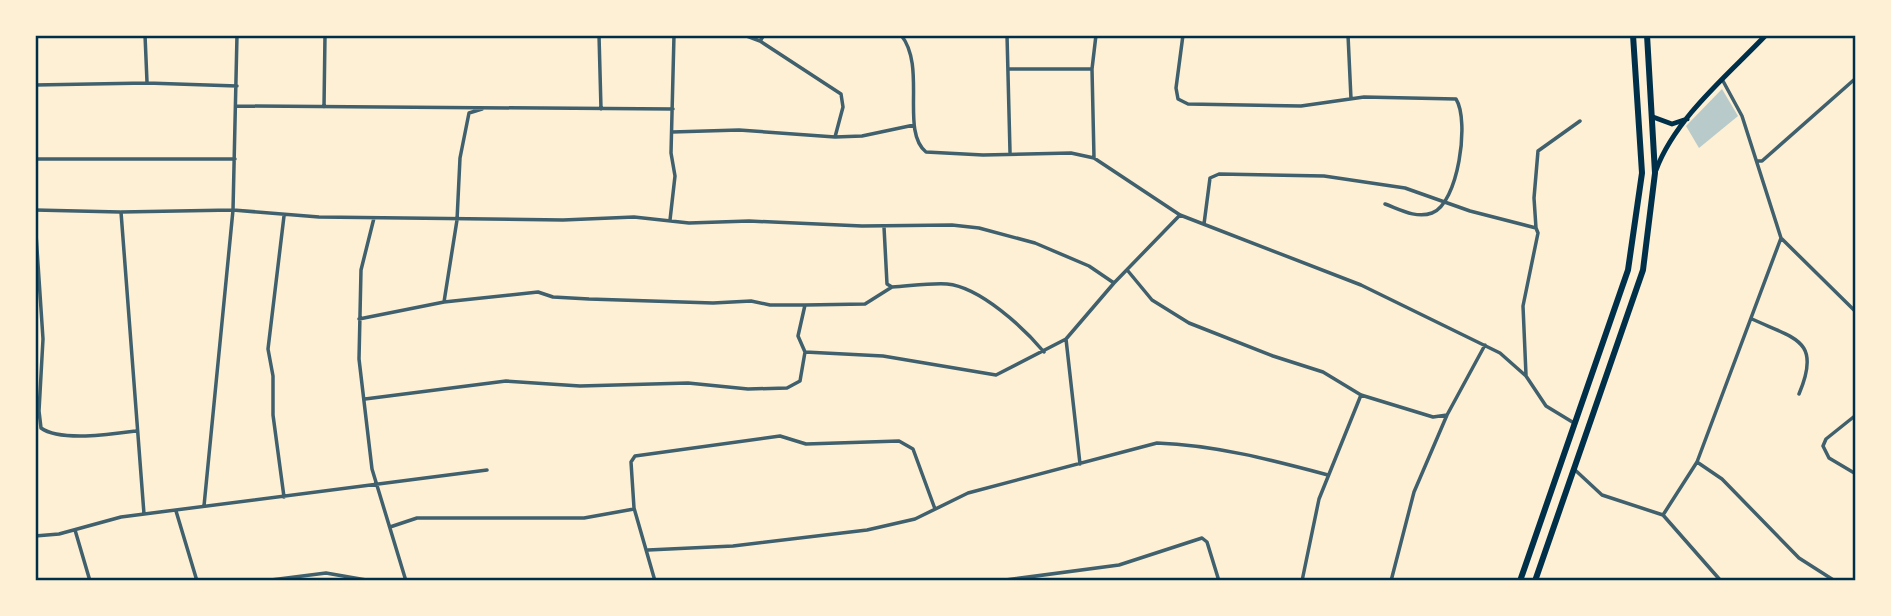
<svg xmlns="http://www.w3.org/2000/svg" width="1891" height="616" font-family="'Asap Condensed',sans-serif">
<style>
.green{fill:#b9caca}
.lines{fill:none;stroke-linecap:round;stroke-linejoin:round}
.minor{stroke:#3f606c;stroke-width:3.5}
.secondary{stroke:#003049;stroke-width:5}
.trunk{stroke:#003049;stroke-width:6}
.neatline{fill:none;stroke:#003049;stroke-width:2.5}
</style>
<rect width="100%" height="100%" fill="#fdf0d5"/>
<path class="green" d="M1722,89L1738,116L1699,148L1686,126Z"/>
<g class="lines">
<path class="minor" d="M145,35L147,82
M237,35L233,210L319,217L563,220L634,217L689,223L749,221L862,226L952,225L979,228L1035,243L1089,266L1114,283
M599,35L601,109
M744,35L760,41L841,94L843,107L835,137
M901,35C927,67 900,131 926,152L983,155L1071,153L1094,158L1180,215L1361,285L1500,353L1526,376L1546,406L1574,423
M934,35L1007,36
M1007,35L1010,152
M1183,35L1176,88L1178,99L1188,104L1301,106L1364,97L1456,99C1470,121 1458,204 1432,213C1416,219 1399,209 1385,204
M1348,35L1351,99
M760,41L764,35
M1009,69H1092
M1723,81L1742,116L1781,238L1856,312
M35,85L147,83L237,86
M237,106L673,109
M324,107L325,35
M672,132L739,130L835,137L862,136L914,125
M1094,158L1092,69L1096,35
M35,159H235
M1757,161H1762L1856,78
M35,210L120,212
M374,218L361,270L359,359L372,469L406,581
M35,219L43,339L39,411L41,428C60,442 114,434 136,431
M670,220L675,176L671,153L674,35
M1204,224L1210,178L1219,174L1324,176L1405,188L1470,211L1536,228L1538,233L1523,306L1526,375
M884,227L887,284L892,287C910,286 929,283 947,284C980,287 1024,328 1044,352
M1536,228L1534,198L1538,151L1580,121
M1128,271L1152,300L1189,323L1273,356L1323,372L1361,395L1433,417L1447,415L1485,345
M444,302L457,220L460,158L469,113L482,109
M805,305L865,304L892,287
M359,319L444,302L538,292L553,297L589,299L713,303L751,301L770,305H805L798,336L805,352L883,356L996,375L1066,339L1114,283L1180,215
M1752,319C1795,339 1822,340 1799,394
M1066,339L1080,464
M365,399L506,381L580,386L688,383L748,389L787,388L800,381L805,352
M1856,415L1826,439L1823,446L1829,458L1856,474
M1697,462L1722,479L1799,558L1835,581
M1574,469L1602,495L1663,515L1721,581
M284,497L273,415V376L268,349L284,216
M176,511L197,581
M144,514L121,212L233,210L204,506
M1663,515L1697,462L1781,238
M390,527L417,518H584L634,509
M75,530L90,581
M35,536L59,534L121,517L487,470
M648,550L733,546L867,530L915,519L968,493L1157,443C1215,445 1272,460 1328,475
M263,581L326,573L372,581
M655,581L634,508L631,462L635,456L780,436L806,444L899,441L913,449L935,509
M998,581L1119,565L1202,538L1207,542L1219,581
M1302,581L1319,499L1361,395
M1391,581L1414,492L1447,415"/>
<path class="secondary" d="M1653,117L1672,124L1687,119
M1656,170C1676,117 1728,75 1766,35"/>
<path class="trunk" d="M1520,581L1628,270L1642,173L1633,35
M1535,581L1643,270L1655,173L1647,35"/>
</g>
<rect width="1891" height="616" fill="none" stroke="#fdf0d5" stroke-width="74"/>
<rect x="37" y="37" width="1817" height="542" class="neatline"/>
</svg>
